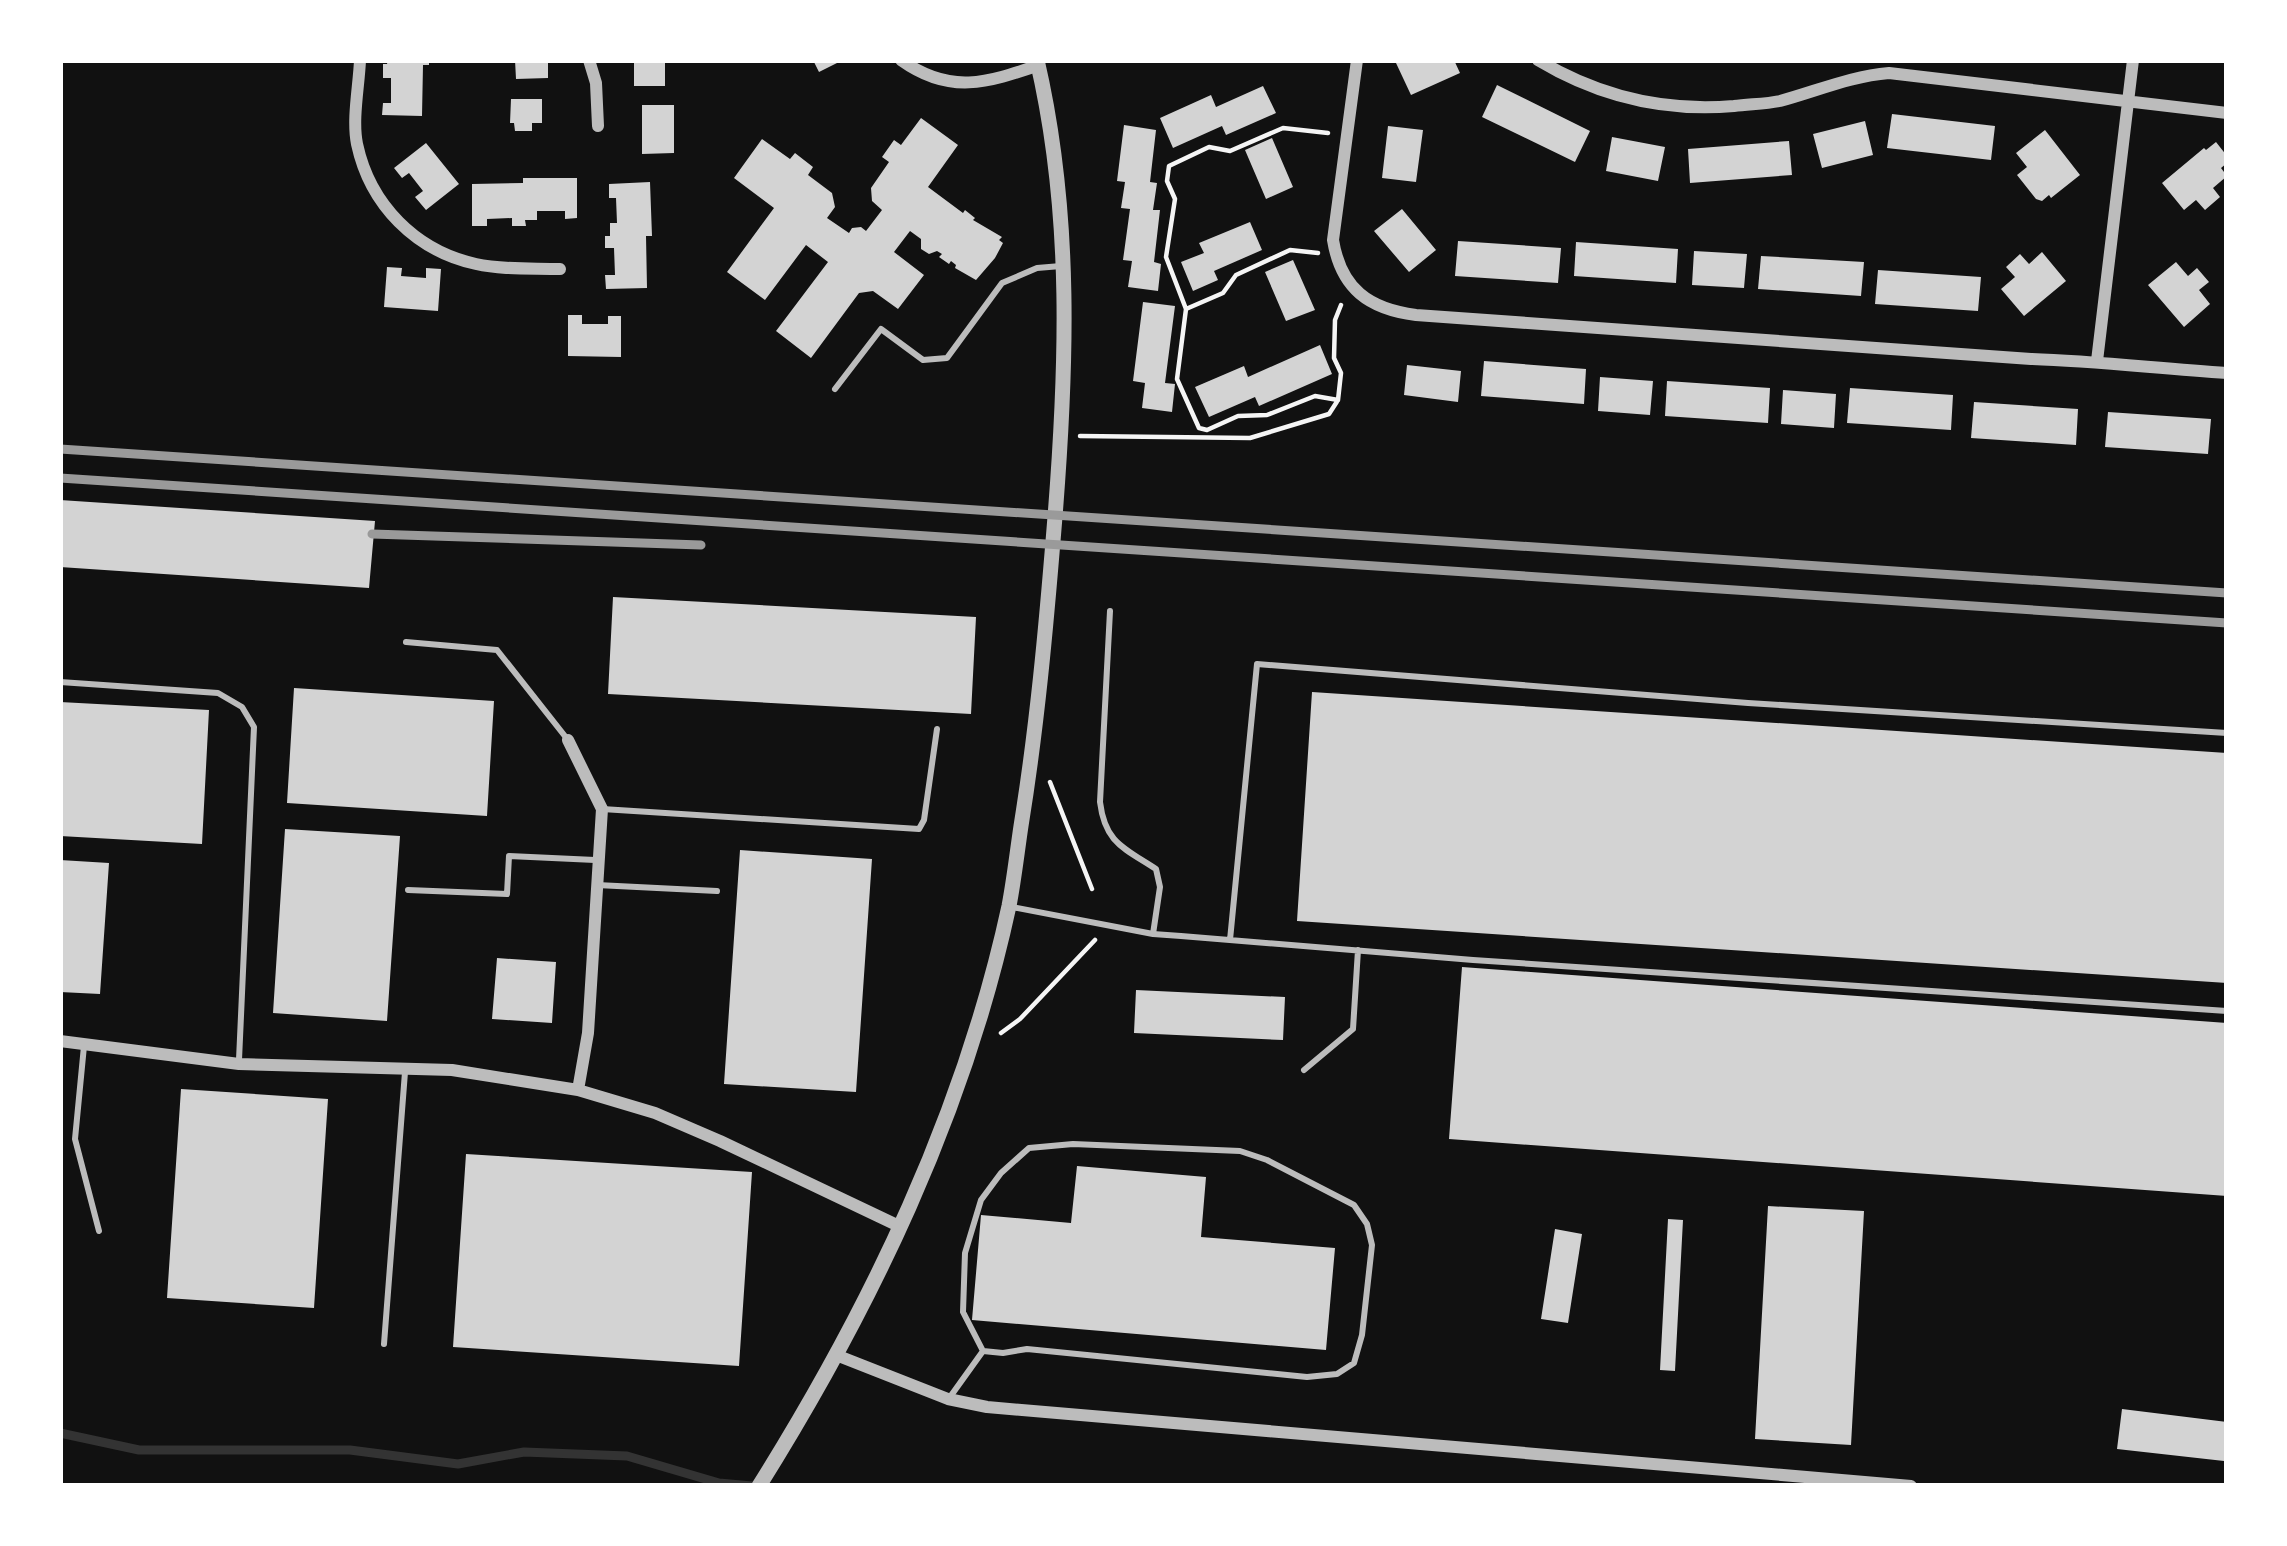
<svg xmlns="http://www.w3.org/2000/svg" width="2287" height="1546" font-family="Jost,sans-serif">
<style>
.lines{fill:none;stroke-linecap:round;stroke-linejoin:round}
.stream{stroke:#333;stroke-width:9}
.building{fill:#d3d3d3}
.path{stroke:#f5f5f5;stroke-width:4.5}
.service{stroke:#bcbcbc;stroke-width:6}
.minor{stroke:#bcbcbc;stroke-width:12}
.tertiary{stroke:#bcbcbc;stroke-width:15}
.rail{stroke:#9a9a9a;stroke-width:9}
</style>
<rect width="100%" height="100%" fill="#111"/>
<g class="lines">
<path class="stream" d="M60,1433L139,1450H350L458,1464L524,1452L627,1456L719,1483L752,1486"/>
</g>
<path class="building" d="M388,60H429V65H423L422,116L382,115L383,103H391V78H383V64H387Z
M515,60H548V78L516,79Z
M634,60H665V86H634Z
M813,60H843L819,72Z
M1403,60H1454L1460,73L1411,95L1396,63Z
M1497,85L1590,131L1575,162L1482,117Z
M1263,86L1276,113L1226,135L1222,126L1173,148L1160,118L1211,95L1216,107Z
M511,99H542V123H532V131H515L514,123H510Z
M642,105H674V153L642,154Z
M1892,114L1995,126L1991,160L1887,148Z
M921,118L958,145L928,187L963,213L965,210L975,218L973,220L1002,237L999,240L1003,243L995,258L976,280L955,268L956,265L951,261L949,264L939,257L942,254L937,251L929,254L921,249V239L910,231L894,252L924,275L898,309L873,291L859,293L811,358L776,331L828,262L806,245L765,300L727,272L774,208L734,178L762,139L790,159L795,153L813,167L808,175L832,193L835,207L827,218L849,233L852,228L861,227L866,231L882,210L872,201L871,188L889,162L882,157L894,140L901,145Z
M1865,121L1873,155L1822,168L1813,134Z
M1124,125L1156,130L1150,182L1157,183L1153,210H1160L1154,262L1161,264L1158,291L1128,287L1132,261L1123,260L1130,209L1121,208L1125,182L1117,181Z
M1388,126L1423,130L1416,182L1382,178Z
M2045,130L2080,175L2051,198L2049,195L2042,201L2036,199L2017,175L2027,167L2016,153Z
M1612,137L1665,147L1658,181L1606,171Z
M1272,138L1293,187L1266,199L1245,150Z
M1789,141L1792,175L1690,183L1688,149Z
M2216,142L2227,156V163L2221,168L2227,176L2213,188L2220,197L2205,210L2196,200L2184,210L2162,183L2204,148L2206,150Z
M426,143L459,184L426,210L415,197L423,191L409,173L402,178L394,168Z
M523,178H577V218L565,219V211H537V220H525L526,226H512V218L487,219V226H472V184L523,183Z
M650,182L652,236H646L647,288L606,289L605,275H615L614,248H605V236H610V223H617L616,198H609V184Z
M1402,209L1436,250L1409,272L1374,231Z
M1250,222L1262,250L1214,271L1218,280L1193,291L1181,262L1204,253L1199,243Z
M1458,241L1561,248L1558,283L1455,276Z
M1576,242L1678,249L1676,283L1574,276Z
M1694,251L1747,254L1744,288L1692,285Z
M2042,252L2066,281L2024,316L2001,289L2015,277L2006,267L2020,254L2029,264Z
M1761,256L1864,262L1861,296L1758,289Z
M1293,260L1315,310L1286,321L1265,272Z
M2176,262L2188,276L2197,268L2209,282L2199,290L2210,304L2184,327L2148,285Z
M387,267L402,268L401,276L426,278V268L441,269L438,311L384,307Z
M1878,270L1981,277L1978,311L1875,304Z
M1143,302L1175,306L1165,383L1175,384L1172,412L1142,408L1145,383L1133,381Z
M568,315H582V324H608V316H621V357L568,356Z
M1320,345L1332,374L1259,406L1255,397L1209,417L1195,387L1244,366L1248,377Z
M1484,361L1586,369L1584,404L1481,396Z
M1407,365L1461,371L1458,402L1404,395Z
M1600,377L1653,381L1650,415L1598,411Z
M1667,381L1770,388L1768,423L1665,416Z
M1850,388L1953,395L1951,430L1847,423Z
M1783,390L1836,394L1834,428L1781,424Z
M1974,402L2078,409L2076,445L1971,438Z
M2108,412L2211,419L2208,454L2105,447Z
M60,500L375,521L369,588L60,567Z
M613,597L976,617L971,714L608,694Z
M294,688L494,701L487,816L287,803Z
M1312,692L2227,753V983L1297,921Z
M60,702L209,710L202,844L60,836Z
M285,829L400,836L387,1021L273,1013Z
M740,850L872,859L856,1092L724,1084Z
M60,860L109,863L100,994L60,992Z
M497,958L556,962L552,1023L492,1019Z
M1462,967L2227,1023V1196L1449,1139Z
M1136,990L1285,997L1283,1040L1134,1033Z
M181,1089L328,1099L314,1308L167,1298Z
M466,1154L752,1172L739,1366L453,1347Z
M1077,1166L1206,1177L1201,1237L1335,1248L1326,1350L972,1320L981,1215L1071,1223Z
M1768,1206L1864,1211L1851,1445L1755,1439Z
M1668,1219L1683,1220L1675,1371L1660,1370Z
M1555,1229L1582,1234L1568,1323L1541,1319Z
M2122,1409L2227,1422L2224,1461L2117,1449Z"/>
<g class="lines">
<path class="path" d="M1318,253L1290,250L1236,275L1223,293L1186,309L1166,257L1175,199L1167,181L1169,166L1209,147L1230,151L1283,128L1328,133
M1186,309L1177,379L1199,428L1207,430L1238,416L1267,415L1315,396L1338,400
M1080,436L1250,438L1329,414L1338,400L1341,373L1334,358L1335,320L1341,305
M1050,782L1092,889
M1001,1033L1020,1019L1095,940"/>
<path class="service" d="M835,389L881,329L923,360L947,358L1002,283L1037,268L1061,266
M1110,611L1100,802C1105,843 1124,848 1156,869L1160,887L1153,934
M406,642L497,650L568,740
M60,682L218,693L242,707L254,727L239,1060
M602,809L919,829L924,820L937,729
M597,885L717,891
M408,890L507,894L509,856L595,860
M1012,907L1153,934L1181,936L1473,960L2227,1011
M1230,940L1257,664L1748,703L2227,733
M84,1046L75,1139L99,1231
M1304,1070L1353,1029L1358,950
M1073,1144L1240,1151L1267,1160L1354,1205L1367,1224L1372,1245L1362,1335L1354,1363L1337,1374L1307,1377L1027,1349L1003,1353L983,1351L963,1312L965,1253L981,1200L1001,1173L1029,1148Z
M384,1344L405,1072
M950,1397L983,1351"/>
<path class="minor" d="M360,60C359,86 352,119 357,144C370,205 416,251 476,264C503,270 533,268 560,269
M589,60L596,83L598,126
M901,60C950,95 987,83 1039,65
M1357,60L1333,240C1341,289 1369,309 1416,315L2031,359C2096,361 2161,369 2227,373
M1538,60C1598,96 1664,112 1734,106C1749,104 1766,104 1780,101C1817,91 1851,76 1889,73L2227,113
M2097,361L2133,60
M568,740L602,809L588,1033L578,1090
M60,1041L239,1064L452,1070L578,1090L655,1113L720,1141L901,1227
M836,1355L948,1399L987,1407L1911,1486"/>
<path class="tertiary" d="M759,1486C871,1307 964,1114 1009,906C1014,880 1017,853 1021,826C1037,727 1046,628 1054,529C1067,371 1073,215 1037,60"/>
<path class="rail" d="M60,449L2227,593
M60,478L2227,623
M372,534L701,545"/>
</g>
<rect width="2287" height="1546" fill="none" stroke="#ffffff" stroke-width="126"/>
</svg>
